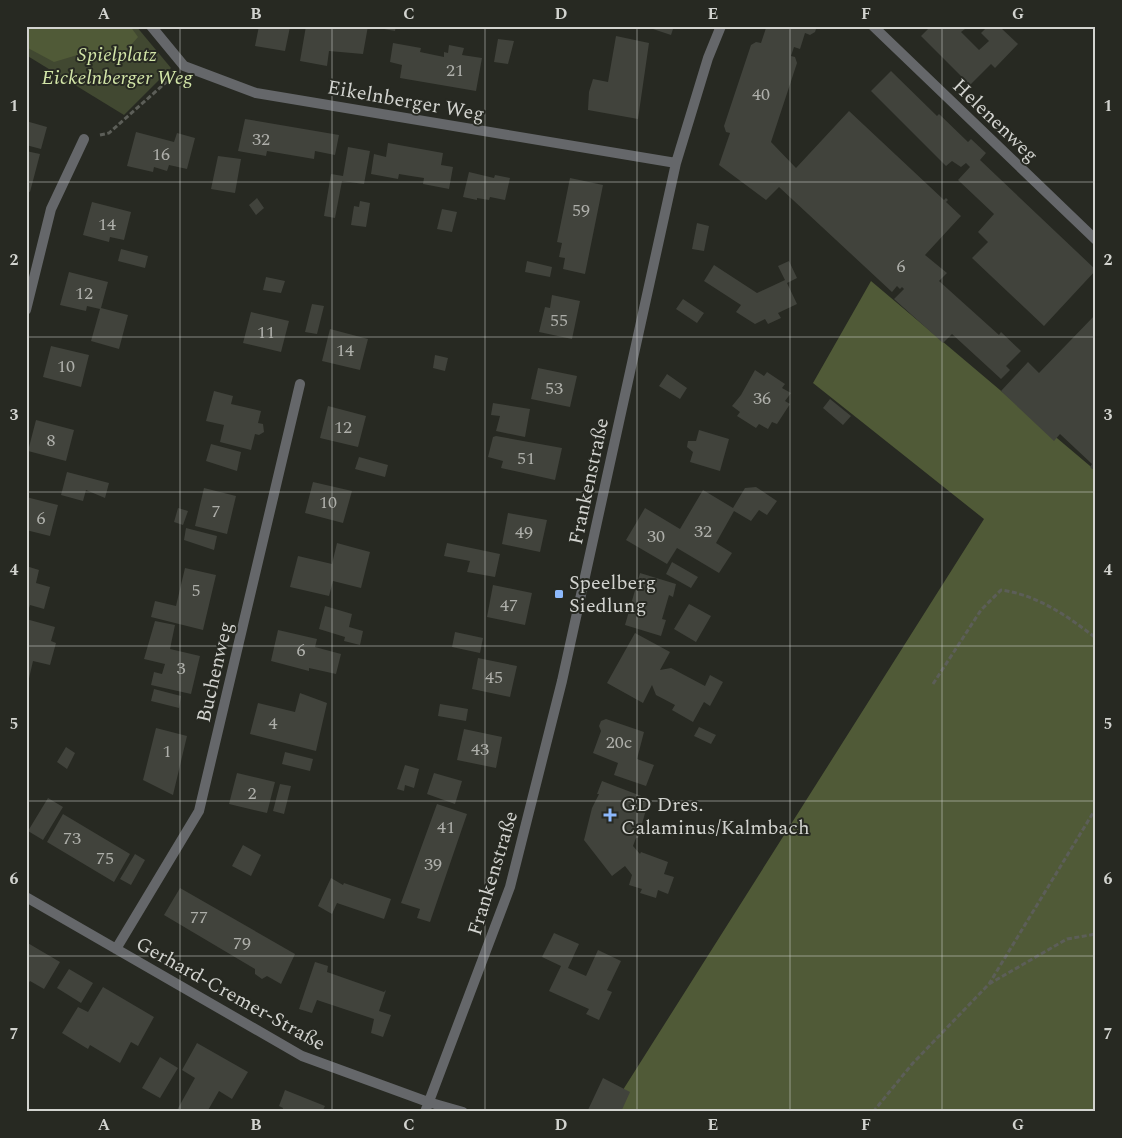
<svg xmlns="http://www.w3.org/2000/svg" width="1122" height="1138" font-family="Spectral,serif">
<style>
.green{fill:#414831}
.forest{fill:#505a37}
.building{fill:#41433c}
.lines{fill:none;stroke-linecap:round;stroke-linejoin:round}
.path{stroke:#5c5e58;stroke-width:3;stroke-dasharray:5 2.5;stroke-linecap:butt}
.minor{stroke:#65676a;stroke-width:10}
.grid{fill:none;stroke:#d2d3cf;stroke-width:1;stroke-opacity:0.55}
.poi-dot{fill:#8db9fc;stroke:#272922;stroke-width:2}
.labels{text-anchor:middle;stroke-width:4;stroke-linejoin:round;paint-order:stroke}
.number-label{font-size:18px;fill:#aeafaa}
.park-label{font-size:20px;font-style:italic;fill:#d3e6a8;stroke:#272922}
.street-label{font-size:20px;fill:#d2d3cf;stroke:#272922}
.poi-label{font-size:20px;fill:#d2d3cf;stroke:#272922;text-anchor:start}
.neatline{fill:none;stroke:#d2d3cf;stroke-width:2}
.grid-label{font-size:16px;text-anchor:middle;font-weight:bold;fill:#d2d3cf}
</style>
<rect width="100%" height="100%" fill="#272922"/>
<path class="green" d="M26,26H136L171,68L124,115L26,55Z"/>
<path class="forest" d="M26,26H130L138,37L125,52L84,53L54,62L26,47Z
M871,281L1096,471V1112H609L984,519L813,383Z"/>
<path class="building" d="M259,26L290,27L285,51L255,46Z
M306,26H368L363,54L329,51L327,66L300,61Z
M385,26H396L395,31L384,29Z
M644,26H674L671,35Z
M761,26H817L815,32L810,35L805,33L800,49L794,47L791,56L795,57L797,63L771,142L796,168L849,111L944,200L946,198L948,200L946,202L961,216L925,255L947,273L939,281L999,335L1001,332L1021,351L1006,366L1010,370L1001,379L952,334L943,343L894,299L904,289L902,287L900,289L897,286L892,292L779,187L766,200L719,165L730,133L726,132L724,126L751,45L756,42L761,43L766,28Z
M931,26H969L961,32L979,50L989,41L981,33L988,26H1003L1001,28L1018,44L995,68L991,64L970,85L921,36Z
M616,36L649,43L638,119L588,110L589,92L593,79L608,82Z
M498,39L514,41L508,64L494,62Z
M393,43L421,48L420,52L444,57V52L448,53L449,45L464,48L462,55L482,58L476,91L400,78L402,65L390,62Z
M891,71L937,116L939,114L968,142L971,139L986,153L980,160L1096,270L1044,326L972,258L988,242L978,232L994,214L958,180L970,167L966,163L961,167L952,161L946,166L871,91Z
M245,119L339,135L335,155L315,151L314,159L267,151L266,156L238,151Z
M26,121L47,127L41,149L26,145Z
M136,132L174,142L177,133L195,138L187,169L169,165L167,171L154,167L153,172L127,166Z
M388,143L443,153L441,165L453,167L449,189L423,184L424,178L411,176L399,174L398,179L371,174L374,154L386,157Z
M348,147L370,151L364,184L342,181L335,218L324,216L331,174L343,176Z
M26,151L40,154L30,192L26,191Z
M218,156L241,159L235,193L211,189Z
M469,172L494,178L495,175L510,178L505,200L490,197L489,200L477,198V200L463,197Z
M570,178L603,185L585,274L563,269L565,258L559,257L562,243L557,242Z
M257,198L264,208L256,215L249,205Z
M360,201L370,203L366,227L351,225L354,206L359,207Z
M92,202L131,212L124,240L110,237L109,242L83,235Z
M442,209L457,212L452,232L437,229Z
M697,223L709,226L704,251L692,249Z
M121,249L148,256L145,268L118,261Z
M527,261L552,267L550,277L525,272Z
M789,261L797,278L787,283L797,304L778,313L781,318L768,324L765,319L755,324L736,312L741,305L704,281L714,265L757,293L785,280L778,266Z
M69,272L108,282L101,308L128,315L119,349L91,341L100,309L87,306L86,311L60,305Z
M266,277L285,281L281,293L263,290Z
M552,295L580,301L572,339L539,332L545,307L550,308Z
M683,299L704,313L697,323L676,309Z
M312,304L324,306L317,334L305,332Z
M251,312L289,321L281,352L243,343Z
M1096,314V468L1092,469L1090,467L1092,464L1060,434L1054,441L1001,391L1028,362L1039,373Z
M330,329L368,339L360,370L322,361Z
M51,346L89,355L81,387L43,377Z
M435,355L448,358L445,371L433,368Z
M538,368L577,376L570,407L531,399Z
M755,370L764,376L767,372L785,384L782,388L791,393L785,401L790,404L777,424L772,422L768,429L759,424L756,428L737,416L740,412L732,406L741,395Z
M667,374L687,388L680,399L659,386Z
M214,391L233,396L231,404L261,411L258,423L263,424L264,432L259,435L255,434L251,450L220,442L224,425L206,421Z
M830,399L851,416L843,425L823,408Z
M493,403L530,409L525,437L496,431L500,416L491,415Z
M328,406L366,416L358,447L320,438Z
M36,420L74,430L66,461L28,451Z
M699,430L729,439L720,471L690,462L693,452L687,447L688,441H696Z
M496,436L562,448L555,480L501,468L503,461L488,457L493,437Z
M211,444L241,452L237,471L206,461Z
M359,457L388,465L385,477L355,469Z
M67,472L109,483L105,498L86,490L83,501L61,495Z
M313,482L352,491L343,523L305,513Z
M756,487L777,501L767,515L759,510L751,521L734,511L716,543L732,553L719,573L677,548L667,564L626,540L645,508L680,529L703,490L733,508L745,488Z
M204,488L236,496L227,534L195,526Z
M26,497L58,505L50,536L26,530Z
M178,508L188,511L183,525L174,522Z
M508,513L547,520L540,552L502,544Z
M186,528L217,536L214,550L184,540Z
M337,543L370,552L361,588L333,581L329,596L290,587L298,556L332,564Z
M447,543L500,554L495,577L467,572L470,561L444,556Z
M672,562L698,577L691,588L666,574Z
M26,566L39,570L36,583L50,587L44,609L30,605L28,611L26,610Z
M185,568L216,575L203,630L151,617L155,601L176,606Z
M640,573L676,584L673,597L669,595L662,619L666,620L661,636L625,625Z
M493,585L532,593L525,625L487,617Z
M689,604L711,616L696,642L674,629Z
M325,606L352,614L349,627L363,631L360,645L344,641L345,637L319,629Z
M26,619L55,627L51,641L56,643L50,665L33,661L27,687Z
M155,621L175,625L170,649L200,656L191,694L151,685L154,672L162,674L165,664L144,659Z
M278,630L317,639L315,647L341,654L336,674L309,668V671L271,661Z
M455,632L483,638L480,653L452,647Z
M635,633L670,652L660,670L671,668L705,686L710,675L723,682L710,706L704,702L693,722L672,710L675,705L656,695L652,685L643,703L607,683Z
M478,658L517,666L510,697L472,689Z
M154,689L181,696L179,708L151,701Z
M300,693L327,703L316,751L250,734L258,703L295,712Z
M440,704L468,709L466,721L438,716Z
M606,719L644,732L637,759L654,765L646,786L614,775L618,763L593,753L601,731L599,726L601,721Z
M699,727L716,735L711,744L694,736Z
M156,728L187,736L173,795L143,780Z
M464,729L502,737L496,768L457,760Z
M66,747L75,753L67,769L57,762Z
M285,752L313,759L310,771L282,764Z
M405,765L419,769L414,788L405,785L404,791L397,789Z
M237,773L275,782L267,813L229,804Z
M434,773L462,781L455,804L427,794Z
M602,781L649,799L638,838H636L633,846L640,854L641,852L668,862L664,874L674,877L668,894L658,890L656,898L640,893L642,889L629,885L632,875L625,866L612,876L584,840L592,808L599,794H597Z
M280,784L291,786L284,814L273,811Z
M48,798L63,807L43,840L28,831Z
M437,804L467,814L430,922L417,918L420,909L401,903Z
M63,814L130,854L114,882L47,842Z
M243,845L261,855L251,876L232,866Z
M135,854L145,860L131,885L120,879Z
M331,878L343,885L344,883L391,899L384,919L337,903L332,914L318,906Z
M180,888L295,954L281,984L267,976L262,979L255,974V969L164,915Z
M554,933L579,944L568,968L586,976L598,950L621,961L607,990L612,992L599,1020L586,1014L589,1009L549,991L561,966L542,957Z
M26,942L60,962L44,989L30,981L26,987Z
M315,962L328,966L327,972L384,992L386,990L379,1011L391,1015L383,1037L371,1033L374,1019L317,1000L312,1013L299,1009Z
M69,969L93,983L81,1003L57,988Z
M103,987L154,1017L138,1046L131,1042L120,1063L90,1045L88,1049L62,1033L78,1007L88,1012Z
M197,1043L248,1072L232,1099L219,1091L207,1112L202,1109L201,1112H180L177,1110L195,1078L182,1070Z
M160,1057L178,1068L160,1098L142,1088Z
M603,1078L630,1092L621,1112H587Z
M285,1090L325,1106L322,1112H282L283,1108L279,1106Z"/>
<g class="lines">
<path class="path" d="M100,135L109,133L172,77
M933,684L981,610L1001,590C1038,595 1067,616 1096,638
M989,984L1067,939L1096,934
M873,1112L913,1063L989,984L1096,808"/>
<path class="minor" d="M151,26L184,66L256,93L676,163
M873,26L1096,240
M26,310L51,209L84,139
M26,897L302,1056L428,1102L463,1112
M116,949L199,811L300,384
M425,1112L510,887L562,681L676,163L708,58L721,26"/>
</g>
<path class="grid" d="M180,26V1112M332,26V1112M485,26V1112M637,26V1112M790,26V1112M942,26V1112M26,182H1096M26,337H1096M26,492H1096M26,646H1096M26,801H1096M26,956H1096"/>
<g class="poi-dot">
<rect x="554" y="589" width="10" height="10" rx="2.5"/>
<path d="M607.5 807.5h5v5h5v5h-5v5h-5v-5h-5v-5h5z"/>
</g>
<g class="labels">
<g class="number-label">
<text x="455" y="76">21</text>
<text x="761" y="100">40</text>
<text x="261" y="145">32</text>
<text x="161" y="160">16</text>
<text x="581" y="216">59</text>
<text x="107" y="230">14</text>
<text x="901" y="272">6</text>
<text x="84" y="299">12</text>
<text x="559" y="326">55</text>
<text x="266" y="338">11</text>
<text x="345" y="356">14</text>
<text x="66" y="372">10</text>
<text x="554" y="394">53</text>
<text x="762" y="404">36</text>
<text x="343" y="433">12</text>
<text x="51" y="446">8</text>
<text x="526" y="464">51</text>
<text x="328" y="508">10</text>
<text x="216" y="517">7</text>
<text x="41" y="524">6</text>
<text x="703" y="537">32</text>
<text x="524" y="538">49</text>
<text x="656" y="542">30</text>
<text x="196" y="596">5</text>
<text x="509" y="611">47</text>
<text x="301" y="656">6</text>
<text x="181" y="674">3</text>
<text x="494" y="683">45</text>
<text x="273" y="729">4</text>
<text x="619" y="748">20c</text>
<text x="480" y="755">43</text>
<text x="167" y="757">1</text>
<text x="252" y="799">2</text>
<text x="446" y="833">41</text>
<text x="72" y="844">73</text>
<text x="105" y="864">75</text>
<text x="433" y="870">39</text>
<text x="199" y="923">77</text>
<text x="242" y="949">79</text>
</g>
<g class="park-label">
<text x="117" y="61">Spielplatz<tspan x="117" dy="23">Eickelnberger Weg</tspan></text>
</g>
<g class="street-label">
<text transform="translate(406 100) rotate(10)" y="7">Eikelnberger Weg</text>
<text transform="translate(996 120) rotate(44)" y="7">Helenenweg</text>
<text transform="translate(588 481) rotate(-78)" y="7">Frankenstraße</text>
<text transform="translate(214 672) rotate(-77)" y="7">Buchenweg</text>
<text transform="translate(492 873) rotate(-73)" y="7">Frankenstraße</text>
<text transform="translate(231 993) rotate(29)" y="7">Gerhard-Cremer-Straße</text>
</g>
<g class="poi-label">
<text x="569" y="589">Speelberg<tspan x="569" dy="23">Siedlung</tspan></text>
<text x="621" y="811">GD Dres.<tspan x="621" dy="23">Calaminus/Kalmbach</tspan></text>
</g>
</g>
<rect width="1122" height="1138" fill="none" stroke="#272922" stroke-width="55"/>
<rect x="28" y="28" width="1066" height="1082" class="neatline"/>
<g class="grid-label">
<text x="104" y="19">A</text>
<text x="256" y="19">B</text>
<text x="409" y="19">C</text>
<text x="561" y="19">D</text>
<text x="713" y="19">E</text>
<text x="866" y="19">F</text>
<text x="1018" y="19">G</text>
<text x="14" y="111">1</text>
<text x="1108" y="111">1</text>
<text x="14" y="265">2</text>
<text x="1108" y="265">2</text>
<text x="14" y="420">3</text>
<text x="1108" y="420">3</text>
<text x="14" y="575">4</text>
<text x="1108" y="575">4</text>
<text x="14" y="729">5</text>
<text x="1108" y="729">5</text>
<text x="14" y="884">6</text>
<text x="1108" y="884">6</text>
<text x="14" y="1039">7</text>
<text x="1108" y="1039">7</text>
<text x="104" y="1130">A</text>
<text x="256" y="1130">B</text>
<text x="409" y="1130">C</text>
<text x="561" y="1130">D</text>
<text x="713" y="1130">E</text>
<text x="866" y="1130">F</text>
<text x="1018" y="1130">G</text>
</g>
</svg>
